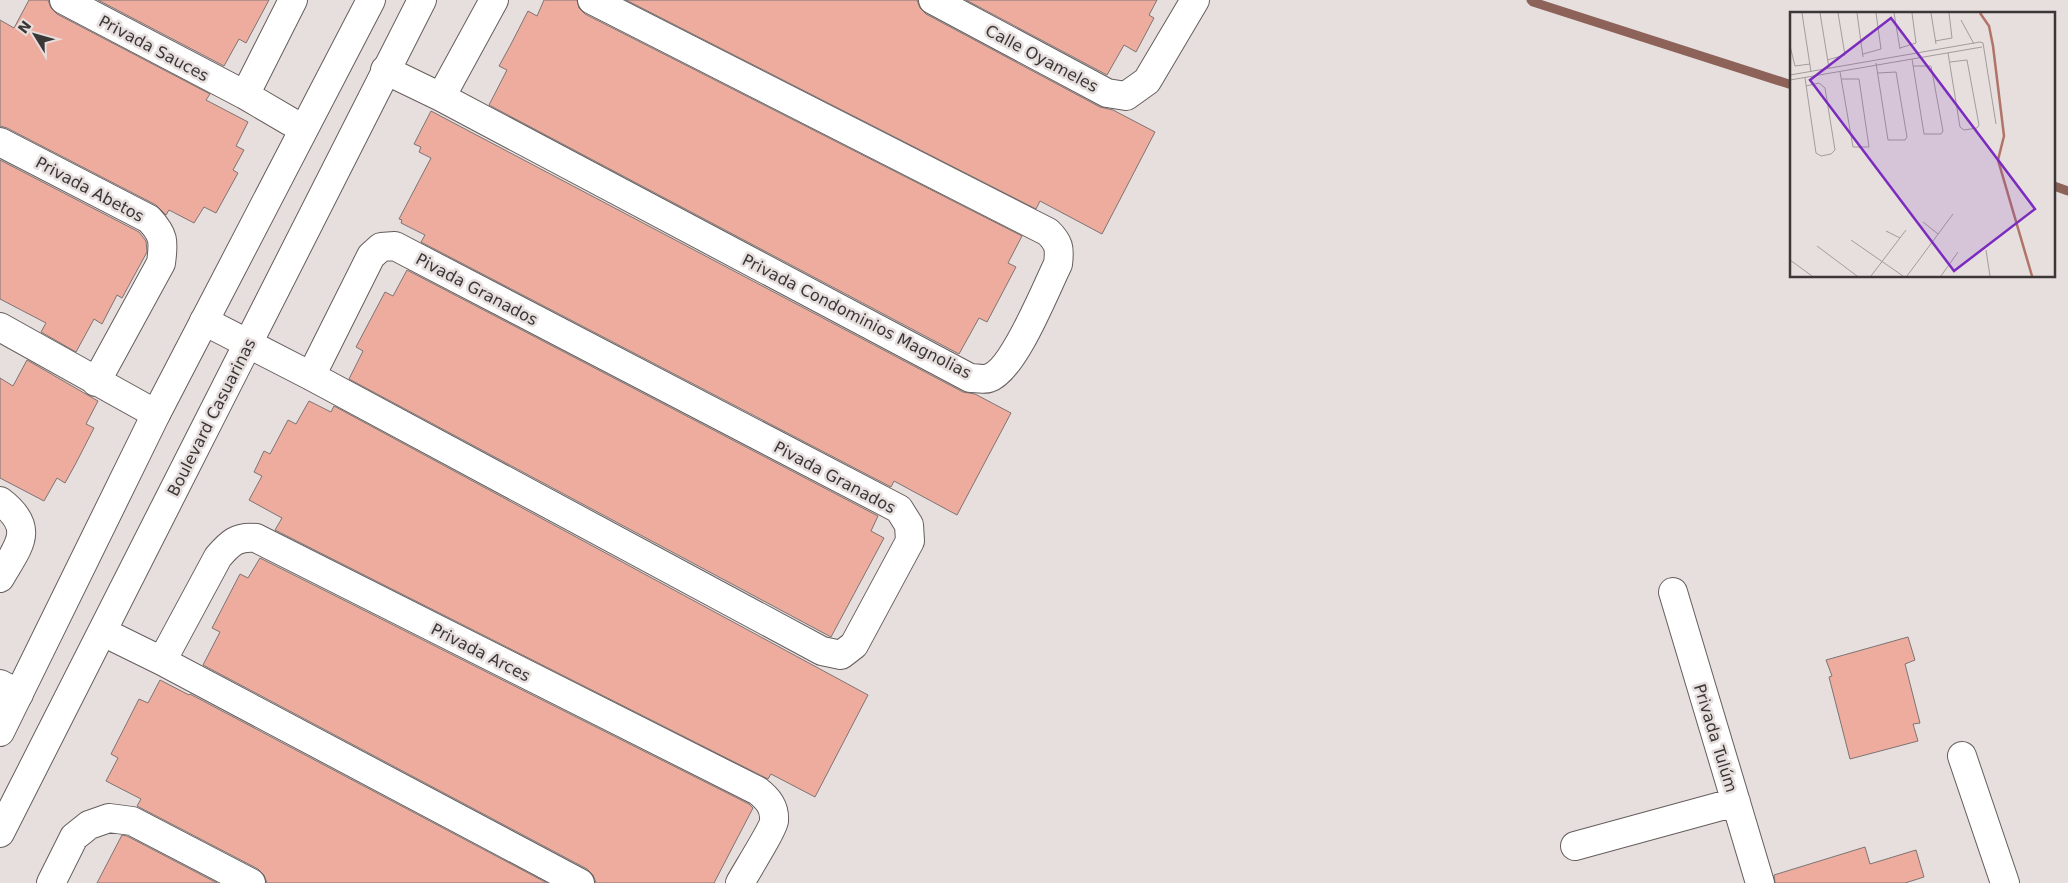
<svg xmlns="http://www.w3.org/2000/svg" width="2068" height="883" font-family="'DejaVu Sans',sans-serif">
<style>
.lines{fill:none;stroke-linecap:round;stroke-linejoin:round}
.stream{stroke:#8d6259;stroke-width:9}
.building{fill:#eeac9f;stroke:#7c7473}
.street-casing{stroke:#655e5c;stroke-width:30}
.secondary-casing{stroke:#655e5c;stroke-width:30}
.street{stroke:#fff;stroke-width:28}
.secondary{stroke:#fff;stroke-width:28}
.labels{text-anchor:middle;stroke-width:5;stroke-linejoin:round;paint-order:stroke}
.street-label{font-size:16px;fill:#3a3736;stroke:#e7dfdd}
.inset-river{fill:none;stroke:#b17468;stroke-width:2.5}
.inset-road{fill:none;stroke:#a29c9a;stroke-width:1}
.view{fill:#7b2cbf;fill-opacity:0.15;stroke:#7b2cbf;stroke-width:2.5}
.inset-edge{fill:none;stroke:#3a3736;stroke-width:2.5}
</style>
<rect width="100%" height="100%" fill="#e7dfdd"/>
<g class="lines">
<path class="stream" d="M1531,0L1533,2L1792,85
M2054,186L2068,191"/>
</g>
<path class="building" d="M29,0H48L51,8L57,14L210,94L206,100L248,122L236,146L244,150L233,170L238,173L216,213L204,207L194,223L169,210L166,215L156,205L7,128L0,126V20L14,28Z
M98,0H269L246,43L239,39L224,66Z
M544,0H577L579,8L585,14L1022,236L1008,263L1016,267L987,322L979,318L959,354L489,105L507,70L499,66L510,46L528,11L537,16Z
M626,0H917L920,8L926,14L1100,107L1113,110L1155,132L1102,234L1040,201L1036,209Z
M966,0H1157L1149,15L1154,18L1136,52L1124,45L1107,75Z
M431,111L963,392L975,394L1011,413L957,515L894,481L891,487L421,242L425,235L401,223L402,220L399,219L431,158L419,152L421,147L414,144Z
M0,160L139,232L146,241L147,252L122,298L117,295L102,324L94,319L76,352L41,332L46,323L0,299Z
M407,270L878,516L871,531L884,538L831,637L349,379L363,351L356,347L385,292L393,296Z
M27,360L98,401L86,424L94,428L76,463L65,483L57,478L44,501L0,478V378L13,386Z
M309,401L331,412L334,406L868,695L815,797L771,774L768,779L275,530L282,518L249,500L262,476L254,472L264,451L270,454L288,420L296,424Z
M260,558L749,804L753,808L714,883H596L593,875L587,869L203,665L220,632L212,628L240,574L248,578Z
M1908,637L1915,660L1905,664L1920,723L1913,724L1918,741L1850,759L1829,677L1832,676L1826,660Z
M160,680L189,695L190,694L547,883H267L264,875L258,869L137,806L141,799L106,781L118,758L111,754L139,699L148,703Z
M122,835L127,836L217,883H97Z
M1865,847L1870,864L1916,850L1924,877L1905,883H1775L1774,875Z"/>
<g class="lines">
<g class="street-casing">
<path id="street" d="M64,0L245,95L303,129
M933,0L1107,93L1126,96L1147,81L1195,0
M385,70L441,97L970,378C976,378 984,380 989,378C1014,370 1046,288 1058,264C1060,248 1059,243 1048,232L592,0
M245,95L293,0
M441,97L494,0
M0,142L149,219C164,235 164,241 161,263L96,382
M204,321L311,376L822,651L841,655L854,645L910,541L909,525L899,509L395,246L381,247L371,256L311,376
M0,327L156,414
M0,501C37,529 18,546 0,578
M1673,592L1760,883
M103,632L162,661L580,883
M162,661L218,557C230,543 237,536 256,538L758,791C768,799 775,807 774,821C773,829 746,872 740,883
M0,684L19,694
M1962,756L2005,883
M1575,846L1736,802
M51,883L74,837L89,825L109,818L132,821L251,883"/>
</g>
<g class="secondary-casing">
<path id="secondary" d="M0,732L156,414L371,0
M0,833L422,0"/>
</g>
<use href="#street" class="street"/>
<use href="#secondary" class="secondary"/>
</g>
<g class="labels">
<g class="street-label">
<text transform="translate(154 48) rotate(28)" y="6">Privada Sauces</text>
<text transform="translate(1042 58) rotate(28)" y="6">Calle Oyameles</text>
<text transform="translate(90 189) rotate(28)" y="6">Privada Abetos</text>
<text transform="translate(477 289) rotate(28)" y="6">Pivada Granados</text>
<text transform="translate(857 316) rotate(27)" y="6">Privada Condominios Magnolias</text>
<text transform="translate(211 417) rotate(-63)" y="6">Boulevard Casuarinas</text>
<text transform="translate(835 477) rotate(28)" y="6">Pivada Granados</text>
<text transform="translate(481 652) rotate(27)" y="6">Privada Arces</text>
<text transform="translate(1716 738) rotate(73)" y="6">Privada Tulúm</text>
</g>
</g>
<g transform="translate(1790 12)">
<rect width="265" height="265" fill="#e7dfdd"/>
<path class="inset-river" d="M190,1L199,14L203,34L214,124L208,148L242,264"/>
<path class="inset-road" d="M12,1L21,60M30,1L39,56M67,1L73,45M104,1L110,37M141,1L146,32M171,8L184,32M145,29L162,26L159,1M0,34L5,54L20,52M110,36L126,31L122,1M158,41L170,115L174,118L187,116L189,113L177,48L160,50M73,42L91,37L86,1M122,47L134,122H151L153,119L141,54H123M37,48L55,43L48,1M86,51L98,128H115L117,125L106,60L88,61M50,60L63,135H79L69,67H52M0,63L190,30L193,31L206,112M15,66L26,141L31,144L41,142L45,138L35,76L29,71L16,74M0,68L192,35M133,210L148,222M96,219L110,226M61,228L113,264M27,234L67,264M196,238L200,264M0,248L22,264M81,264L116,218M117,264L163,202M151,264L168,240"/>
<path class="view" d="M101,6L245,197L164,259L20,68Z"/>
<rect width="265" height="265" class="inset-edge"/>
</g>
<g transform="translate(35 35) rotate(307)" stroke="#e7dfdd" stroke-width="4" paint-order="stroke">
<path d="M0-4L9 19L0 12L-9 19Z" fill="#3a3736"/>
<text y="-8" font-size="14" font-weight="bold" text-anchor="middle" fill="#3a3736">N</text>
</g>
</svg>
